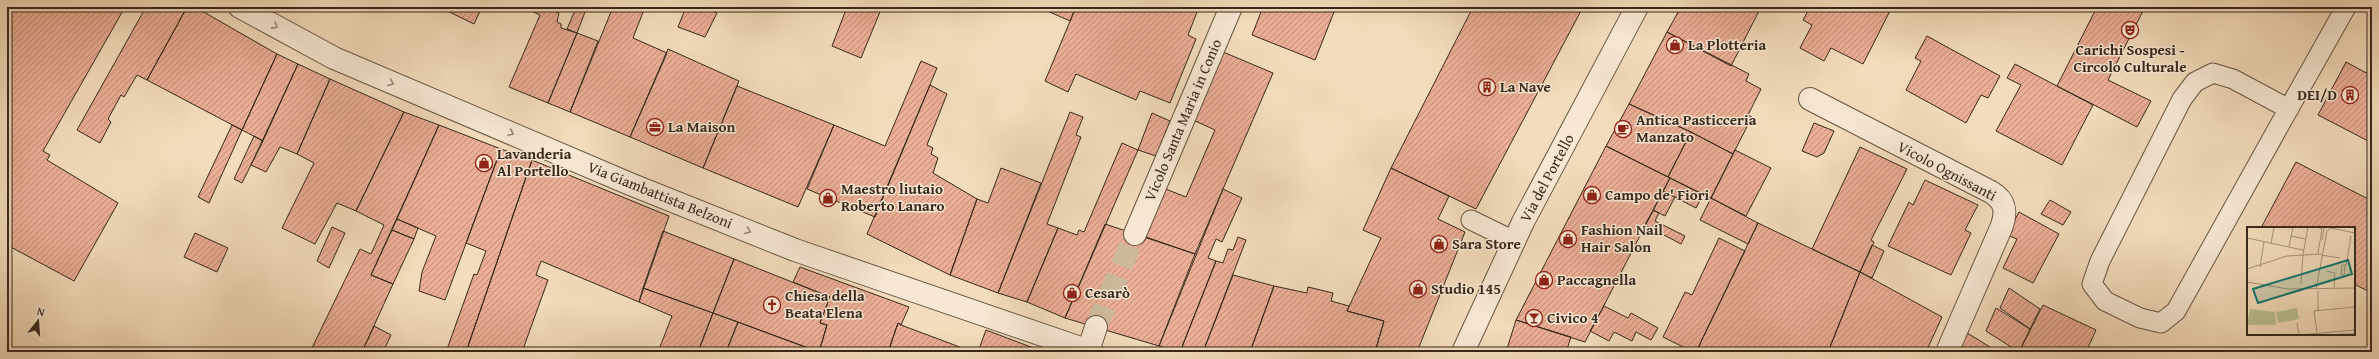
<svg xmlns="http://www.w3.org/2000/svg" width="2379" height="359" font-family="'Gentium Book Plus',serif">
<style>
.building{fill:url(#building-hatch);stroke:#37281c}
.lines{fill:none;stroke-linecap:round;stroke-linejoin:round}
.street-tunnel{stroke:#cdb89b;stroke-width:22;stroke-dasharray:22 11;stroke-linecap:butt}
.lane-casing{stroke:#654;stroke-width:21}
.street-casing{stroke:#654;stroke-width:24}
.lane{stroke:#f7e8d3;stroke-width:19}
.street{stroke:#f7e8d3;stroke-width:22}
.oneway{stroke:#978878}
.labels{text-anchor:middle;stroke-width:3;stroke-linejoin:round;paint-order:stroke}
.poi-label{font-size:15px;font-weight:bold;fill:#37281c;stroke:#f7e8d3;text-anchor:start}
.street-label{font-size:15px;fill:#37281c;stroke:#f7e8d3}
.inset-river{fill:none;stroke:#9cbab4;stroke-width:2}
.inset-road{fill:none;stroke:#a8947b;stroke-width:1}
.view{fill:#0f766e;fill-opacity:0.15;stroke:#0f766e;stroke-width:2}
.inset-edge{fill:none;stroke:#37281c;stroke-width:2}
</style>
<defs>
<pattern id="building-hatch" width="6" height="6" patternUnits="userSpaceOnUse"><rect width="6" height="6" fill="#ebae96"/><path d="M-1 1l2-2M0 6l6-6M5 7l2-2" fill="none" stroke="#bf8e7a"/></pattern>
</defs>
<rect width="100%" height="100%" fill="#f3dcbb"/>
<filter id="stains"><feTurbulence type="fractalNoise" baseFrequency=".005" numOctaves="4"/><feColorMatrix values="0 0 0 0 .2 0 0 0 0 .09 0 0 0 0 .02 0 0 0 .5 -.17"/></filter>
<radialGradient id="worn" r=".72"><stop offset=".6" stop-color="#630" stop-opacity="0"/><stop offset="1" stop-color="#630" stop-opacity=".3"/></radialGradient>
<path class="building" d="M7,7H125L43,151L50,155L47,160L118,203L74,281L7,245Z
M146,7H187L147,80L137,75L124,97L121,95L108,119L111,122L100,143L77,130Z
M187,7H195L277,54L242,130L147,80Z
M439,7H482L474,24Z
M552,7L551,10L559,13L557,22L561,24V28L577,33L548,103L509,87L540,15L523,7Z
M613,7H645L633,38L667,53L630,137L570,112Z
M686,7H703L717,13L705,37L678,27Z
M847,7H882L861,58L832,46Z
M1044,7H1076L1070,21L1043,9Z
M1076,7H1199L1188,35L1196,39L1170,103L1140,91L1136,100L1076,74L1068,92L1045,81Z
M1263,7H1336L1315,60L1252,35Z
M1473,7H1583L1476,209L1391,168Z
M1681,7H1761L1731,66L1667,32Z
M1810,7H1892L1863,64L1831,48L1824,61L1800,48L1812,25L1803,20Z
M2097,7H2145L2108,80L2151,101L2137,127L2057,86Z
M576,8L585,12L577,33L567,29Z
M1667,32L1749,74L1746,81L1761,89L1748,115L1752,117L1733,154L1691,132L1629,104Z
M577,33L598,41L570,112L548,103Z
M1927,36L2000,76L1988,98L1981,95L1966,123L1906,90L1921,61L1915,58Z
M668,49L739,81L703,168L630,137Z
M1223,52L1273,73L1195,254L1143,236L1163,188L1186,197L1215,130L1193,120Z
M277,54L298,64L263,141L242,130Z
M921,61L937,68L875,217L807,189L834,125L885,146Z
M2346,62L2372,76V143L2318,115Z
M298,64L330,79L297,154L280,147L266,172L251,165Z
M2015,64L2093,105L2062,165L1996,131L2021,85L2007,78Z
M330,79L404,112L356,211L337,203L315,244L282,228L314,163L297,154Z
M930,85L947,94L927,145L933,148L931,154L938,158L933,173L977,199L950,275L867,234Z
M737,86L834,125L798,207L703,168Z
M1629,104L1691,132L1668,177L1606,146Z
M404,112L439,125L371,275L393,284L362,352H310L360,249L371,254L384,225L356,211Z
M1070,112L1083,117L1076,135L1081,137L1047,224L1058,228L1027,302L998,293Z
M1152,113L1170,121L1156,156L1138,150Z
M1814,123L1834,131L1824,153L1817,157L1802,151Z
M232,125L242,130L209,203L198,197Z
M439,125L501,149L445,300L419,291L422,272L436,236L397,219Z
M1691,132L1733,154L1711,198L1668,177Z
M254,136L263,141L242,183L234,179Z
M1122,143L1138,150L1065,318L1027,302L1058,228L1077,235L1079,230L1084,232Z
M1606,146L1670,178L1585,342L1516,320Z
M1860,147L1907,169L1871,240L1874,242L1860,272L1812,249Z
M501,149L532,160L466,352H446L474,274L477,275L486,251L466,243Z
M1735,150L1771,168L1746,216L1711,198Z
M532,160L669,216L639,302L541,261L536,275L548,280L522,352H466Z
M2296,162L2372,201V293L2354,284V228H2261Z
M1001,168L1041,183L998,293L950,275L977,199L988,203Z
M1391,168L1449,196L1438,219L1465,232L1417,352H1375L1384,321L1347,311L1381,238L1363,230Z
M1670,178L1703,195L1696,208L1663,191Z
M1925,180L1978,205L1965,230L1971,233L1951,275L1888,246L1909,202L1913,205Z
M1223,189L1242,198L1222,242L1216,239L1208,258L1216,261L1180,352L1159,346Z
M1663,191L1675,197L1665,216L1653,210Z
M1711,198L1758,223L1748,244L1700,220Z
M2050,200L2071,212L2063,225L2041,214Z
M1653,210L1659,213L1655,221L1685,236L1681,244L1645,225Z
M2019,212L2059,234L2033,283L2003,268L2017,239L2007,235Z
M397,219L418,228L414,239L392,230Z
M1758,223L1860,272L1828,352H1696Z
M1105,224L1195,254L1159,346L1065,318Z
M332,227L345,233L329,268L317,261Z
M392,230L414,239L393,284L371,275Z
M663,231L734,259L713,313L643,288Z
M195,233L228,248L217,272L184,257Z
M1238,237L1246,240L1203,352H1180L1216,261L1223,263L1228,249L1233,250Z
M1719,238L1745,251L1696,352H1693L1663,337L1685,292L1692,295Z
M1872,245L1884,251L1872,278L1860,272Z
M734,259L830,297L820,323L827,325L819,352L713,313Z
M800,267L909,307L901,325L898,323L888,352H819L827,325L820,323L830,297L793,282Z
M1860,272L1942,317L1926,352H1828Z
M1233,275L1274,286L1250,352H1203Z
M1274,286L1307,293L1308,287L1333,293L1331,301L1349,306L1347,311L1384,321L1375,352H1250Z
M643,288L713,313L698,352H658L672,316L639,302Z
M2009,288L2040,309L2030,329L2000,308Z
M2043,305L2096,330L2086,352H2019Z
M1604,306L1628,318L1631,313L1658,328L1651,340L1636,332L1632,341L1614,332L1609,341L1590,331Z
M1996,308L2030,329L2019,352L1986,331Z
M713,313L738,322L726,352H698Z
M1516,320L1571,337L1566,352H1506Z
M738,322L819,352H726Z
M898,323L901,325L973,352H888Z
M374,326L391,335L383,352H362Z
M986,330L1044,352H978Z
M1964,331L1998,352H1955Z"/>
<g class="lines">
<path class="street-tunnel" d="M1096,327L1135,234"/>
<g class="lane-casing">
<path id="lane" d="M2289,109L2233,79L2213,73L2195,82L2182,99L2100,261L2092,284L2105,301L2140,318L2161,323L2176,311L2279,126L2346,7
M1471,220L1514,241"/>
</g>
<g class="street-casing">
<path id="street" d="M240,7L334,58L630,184L795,250L1092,352
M1810,99L1991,192C2006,201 2007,212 2001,228L1947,352
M1135,234L1231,7
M1088,351L1096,327
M1463,352L1523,222L1637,7"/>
</g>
<use href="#lane" class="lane"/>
<use href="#street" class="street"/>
</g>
<defs><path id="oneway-chevron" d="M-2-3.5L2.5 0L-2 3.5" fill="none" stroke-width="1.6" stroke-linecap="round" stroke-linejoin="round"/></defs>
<g class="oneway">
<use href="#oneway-chevron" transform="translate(275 26) rotate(29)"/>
<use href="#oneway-chevron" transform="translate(391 83) rotate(23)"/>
<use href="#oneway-chevron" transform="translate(511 133) rotate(23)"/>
<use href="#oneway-chevron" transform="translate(748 231) rotate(22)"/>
</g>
<defs>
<g id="theatre-ring" transform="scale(0.9)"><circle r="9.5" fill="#f7e8d3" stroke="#8f2418" stroke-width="1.5"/><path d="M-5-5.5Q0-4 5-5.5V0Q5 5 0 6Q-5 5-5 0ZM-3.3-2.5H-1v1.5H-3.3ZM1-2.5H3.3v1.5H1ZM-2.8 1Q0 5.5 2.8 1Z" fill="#8f2418"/></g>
<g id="shop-ring" transform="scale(0.9)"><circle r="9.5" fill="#f7e8d3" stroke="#8f2418" stroke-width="1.5"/><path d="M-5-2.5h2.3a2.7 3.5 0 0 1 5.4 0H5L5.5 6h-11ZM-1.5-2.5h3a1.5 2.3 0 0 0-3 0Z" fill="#8f2418"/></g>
<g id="building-ring" transform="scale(0.9)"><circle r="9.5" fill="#f7e8d3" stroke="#8f2418" stroke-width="1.5"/><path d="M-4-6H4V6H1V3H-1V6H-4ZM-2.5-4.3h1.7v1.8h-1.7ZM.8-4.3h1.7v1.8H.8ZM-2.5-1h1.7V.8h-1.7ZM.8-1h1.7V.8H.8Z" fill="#8f2418"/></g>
<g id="office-ring" transform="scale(0.9)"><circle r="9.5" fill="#f7e8d3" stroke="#8f2418" stroke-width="1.5"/><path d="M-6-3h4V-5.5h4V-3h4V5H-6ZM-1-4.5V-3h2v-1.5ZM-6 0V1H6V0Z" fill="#8f2418"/></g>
<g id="cafe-ring" transform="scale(0.9)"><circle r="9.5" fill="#f7e8d3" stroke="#8f2418" stroke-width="1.5"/><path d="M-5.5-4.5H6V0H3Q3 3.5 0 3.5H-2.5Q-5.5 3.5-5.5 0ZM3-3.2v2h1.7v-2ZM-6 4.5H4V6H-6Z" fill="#8f2418"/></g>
<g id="church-ring" transform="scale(0.9)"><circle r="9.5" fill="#f7e8d3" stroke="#8f2418" stroke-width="1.5"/><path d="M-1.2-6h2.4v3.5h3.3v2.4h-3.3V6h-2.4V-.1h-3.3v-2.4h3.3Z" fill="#8f2418"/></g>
<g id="bar-ring" transform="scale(0.9)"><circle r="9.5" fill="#f7e8d3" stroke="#8f2418" stroke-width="1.5"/><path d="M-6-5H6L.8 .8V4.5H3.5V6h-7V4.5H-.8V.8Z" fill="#8f2418"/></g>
</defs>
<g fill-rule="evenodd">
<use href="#theatre-ring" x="2130" y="30"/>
<use href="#shop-ring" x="1675" y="45"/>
<use href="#building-ring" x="1487" y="87"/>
<use href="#building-ring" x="2350" y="95"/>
<use href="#office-ring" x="655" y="127"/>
<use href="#cafe-ring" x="1623" y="129"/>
<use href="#shop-ring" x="484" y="163"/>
<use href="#shop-ring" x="1592" y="195"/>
<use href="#shop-ring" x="828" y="198"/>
<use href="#shop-ring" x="1568" y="239"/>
<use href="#shop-ring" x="1439" y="244"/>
<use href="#shop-ring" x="1544" y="280"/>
<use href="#shop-ring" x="1418" y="289"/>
<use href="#shop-ring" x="1072" y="293"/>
<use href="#church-ring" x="772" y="305"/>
<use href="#bar-ring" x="1534" y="318"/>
</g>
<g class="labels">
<g class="poi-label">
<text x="1688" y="50">La Plotteria</text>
<text x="2130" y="55" text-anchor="middle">Carichi Sospesi -<tspan x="2130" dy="17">Circolo Culturale</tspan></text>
<text x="1500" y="92">La Nave</text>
<text x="2337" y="100" text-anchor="end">DEI/D</text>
<text x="1636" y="125">Antica Pasticceria<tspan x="1636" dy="17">Manzato</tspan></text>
<text x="668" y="132">La Maison</text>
<text x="497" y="159">Lavanderia<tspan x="497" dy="17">Al Portello</tspan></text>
<text x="841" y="194">Maestro liutaio<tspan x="841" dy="17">Roberto Lanaro</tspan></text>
<text x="1605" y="200">Campo de' Fiori</text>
<text x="1581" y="235">Fashion Nail<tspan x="1581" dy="17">Hair Salon</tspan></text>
<text x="1452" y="249">Sara Store</text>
<text x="1557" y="285">Paccagnella</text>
<text x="1431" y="294">Studio 145</text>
<text x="1085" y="298">Cesarò</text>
<text x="785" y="301">Chiesa della<tspan x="785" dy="17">Beata Elena</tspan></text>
<text x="1547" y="323">Civico 4</text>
</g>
<g class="street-label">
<text transform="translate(1183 120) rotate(-67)" y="5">Vicolo Santa Maria in Conio</text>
<text transform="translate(1947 171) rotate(28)" y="5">Vicolo Ognissanti</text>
<text transform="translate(1547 178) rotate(-62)" y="5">Via del Portello</text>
<text transform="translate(660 195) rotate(22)" y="5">Via Giambattista Belzoni</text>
</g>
</g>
<g transform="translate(2247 227)">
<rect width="108" height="108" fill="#f3dcbb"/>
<path d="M3,82L28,85L29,98H0Z" fill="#bbc090"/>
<path d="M50,81L52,92L31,96L29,85Z" fill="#bbc090"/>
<path class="inset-river" d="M90,108L108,107"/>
<path class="inset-road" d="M70,0L75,2L71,26M44,9L59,12M0,11L56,23M75,13L77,1M24,17L27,0M42,20L46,0M56,27L61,0M74,28L93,31M99,38H95L94,48H97L98,39L99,38L100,33L104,9M13,40L17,15M0,42L40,29L74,27M79,44L88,46L87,61M0,55L41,62L108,61M54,57L56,27M69,62L80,4L84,1L108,6M71,83V64M50,96L52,108M70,105L67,84L108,80M52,108L108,103"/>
<path class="view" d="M101,33L105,47L11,76L6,62Z"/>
<rect width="108" height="108" class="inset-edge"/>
</g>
<rect width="2379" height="359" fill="none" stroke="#f3dcbb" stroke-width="24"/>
<rect x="8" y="8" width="2363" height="343" fill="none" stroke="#37281c" stroke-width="2"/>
<rect x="12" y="12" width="2355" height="335" fill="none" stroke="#37281c"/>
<g transform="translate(38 321) rotate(17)" stroke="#f7e8d3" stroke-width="3" paint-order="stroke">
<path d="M0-3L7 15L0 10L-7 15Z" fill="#37281c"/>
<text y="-6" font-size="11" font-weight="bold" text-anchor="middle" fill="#37281c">N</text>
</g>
<rect width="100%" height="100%" filter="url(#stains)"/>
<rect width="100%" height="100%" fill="url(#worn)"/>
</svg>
